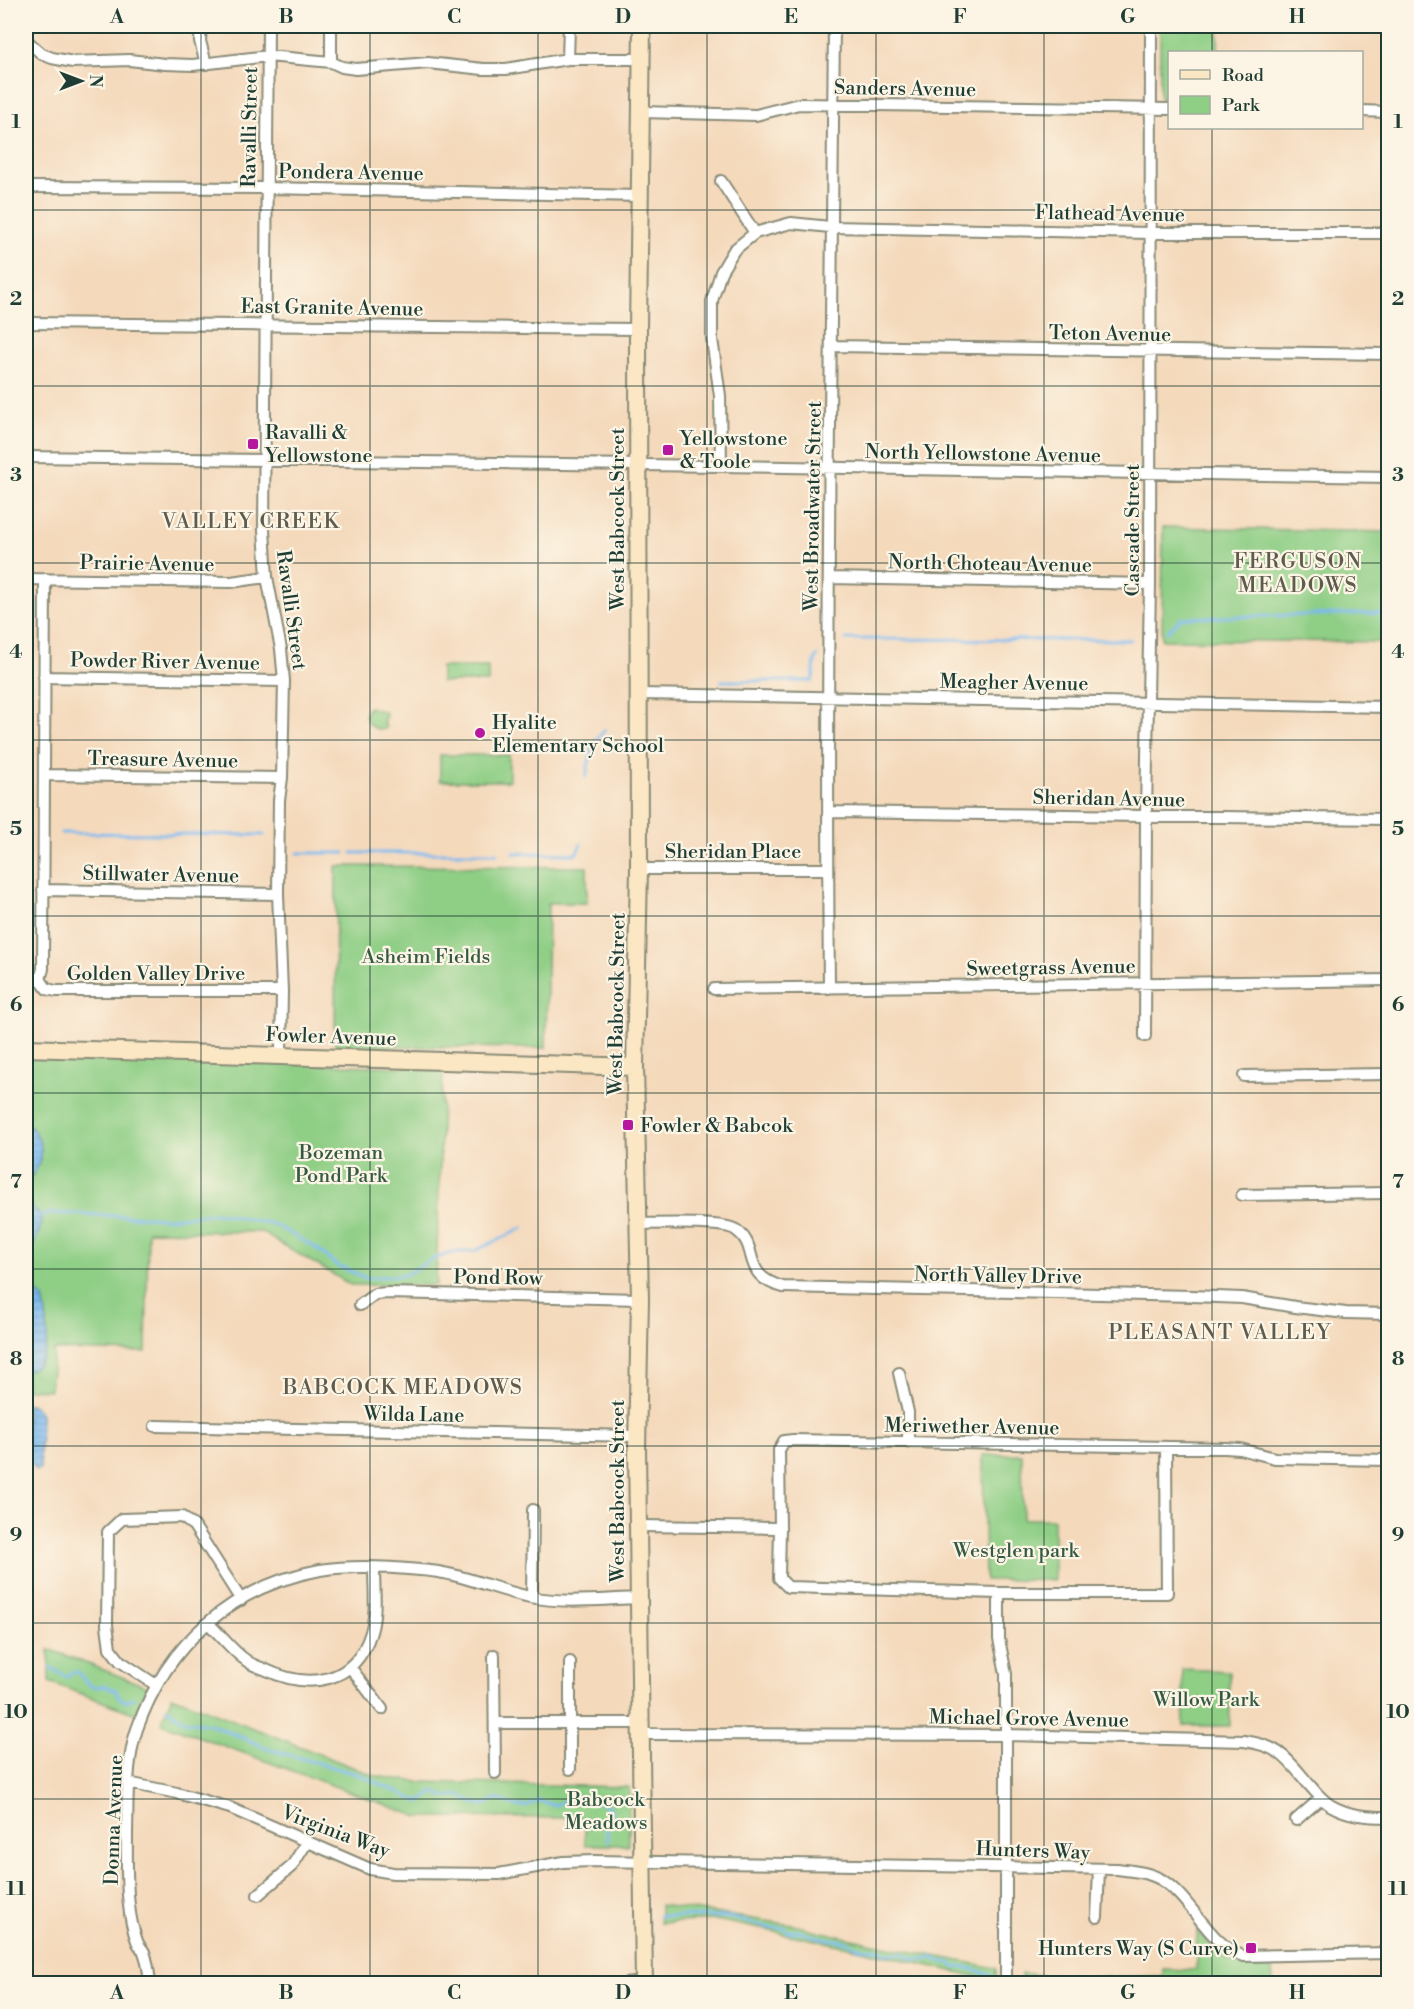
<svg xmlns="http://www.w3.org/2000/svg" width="1414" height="2009" font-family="'Libre Bodoni',serif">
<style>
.park{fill:#8ece85;stroke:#56865c;stroke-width:1.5}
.water{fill:url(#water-rules);stroke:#4e7b92;stroke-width:1.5}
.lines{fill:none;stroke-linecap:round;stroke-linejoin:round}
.stream{stroke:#7cb9ef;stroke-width:3}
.street-casing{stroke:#8a8b78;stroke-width:14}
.secondary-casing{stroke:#8a8b78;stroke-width:20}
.street{stroke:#fff;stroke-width:10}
.secondary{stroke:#fbe7c3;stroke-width:16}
.grid{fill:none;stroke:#1f3d34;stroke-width:1.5;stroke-opacity:0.55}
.poi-dot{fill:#b5179e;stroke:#fcf5e5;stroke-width:2}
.labels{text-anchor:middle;stroke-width:4.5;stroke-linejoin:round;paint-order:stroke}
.street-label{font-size:20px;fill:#1f3d34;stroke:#fcf5e5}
.poi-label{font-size:20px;fill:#1f3d34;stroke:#fcf5e5;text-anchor:start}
.park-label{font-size:20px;fill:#355a44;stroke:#fcf5e5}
.neighbourhood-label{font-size:21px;letter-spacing:1.5px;fill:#5f5c4e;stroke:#fcf5e5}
.neatline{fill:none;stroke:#1f3d34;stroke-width:2}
.grid-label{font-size:20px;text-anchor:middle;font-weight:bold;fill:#1f3d34}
</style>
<defs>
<pattern id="water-rules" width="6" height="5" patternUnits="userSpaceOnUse" patternTransform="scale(1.5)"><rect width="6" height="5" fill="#7cb9ef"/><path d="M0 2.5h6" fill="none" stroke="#6598c2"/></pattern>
</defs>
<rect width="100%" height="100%" fill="#fcf5e5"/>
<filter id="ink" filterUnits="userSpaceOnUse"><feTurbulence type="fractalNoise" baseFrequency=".0167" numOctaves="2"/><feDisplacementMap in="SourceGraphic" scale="12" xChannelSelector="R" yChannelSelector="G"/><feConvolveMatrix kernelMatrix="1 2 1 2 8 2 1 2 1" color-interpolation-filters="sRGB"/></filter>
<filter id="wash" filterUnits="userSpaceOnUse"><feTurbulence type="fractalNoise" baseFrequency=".008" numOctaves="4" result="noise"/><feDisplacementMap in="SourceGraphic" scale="24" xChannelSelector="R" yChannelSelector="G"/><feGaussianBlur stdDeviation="1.35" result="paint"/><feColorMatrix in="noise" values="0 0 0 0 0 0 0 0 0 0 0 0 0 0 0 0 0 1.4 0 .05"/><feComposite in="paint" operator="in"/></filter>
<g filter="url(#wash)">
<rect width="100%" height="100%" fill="#f4d9bb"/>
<path class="park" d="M1160,26H1218V52H1170L1169,99H1160Z
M1163,527L1388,532V642L1162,640Z
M441,667H488V682H441Z
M369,707L385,712L386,715L383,722L386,727L385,729C371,731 360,719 369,707Z
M440,755H509V781H440Z
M336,866L587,867V903H548L546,1048L335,1046Z
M26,1056L443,1068L436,1285H351L261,1232L148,1231L146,1352L54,1350L50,1390L26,1389Z
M1022,1454L1023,1519H1054V1580H985L983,1455Z
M49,1649L148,1687L136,1714L49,1682Z
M1182,1669L1229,1671L1230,1726H1184Z
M172,1696L375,1776L419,1782L629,1787V1845H585V1818L419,1817L161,1723Z
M660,1905L793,1925L869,1943L996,1968V1979L978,1977L840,1945L716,1920L660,1923Z
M1197,1930C1221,1961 1233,1966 1272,1969L1273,1983H1022V1973L1063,1978L1163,1976V1969L1196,1970Z"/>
<path class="water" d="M26,1123C44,1136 46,1158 32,1176L26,1175Z
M26,1201L41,1216C41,1222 41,1229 38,1235C37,1239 34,1243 32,1248C23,1267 26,1286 43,1298C48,1320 54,1364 26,1371Z
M26,1404C33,1403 37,1407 41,1414L40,1470L36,1471L32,1464H26V1466Z"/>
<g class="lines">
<path class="stream" d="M1167,632L1181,618L1388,613
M846,639L1131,640
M721,681H812C816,673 812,663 817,656
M586,777L593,743L605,730
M26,833L29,834
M61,833L264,835
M298,853H345
M352,853H497
M514,853L576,854L581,844
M41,1216L53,1213L169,1218L218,1213L273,1224L316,1248L336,1265L366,1278L405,1275L431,1260L451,1253L475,1251L523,1228
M50,1667L67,1677L73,1672H78L84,1680L93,1687L103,1686L116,1690L119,1698L126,1701L134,1698
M166,1708L185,1721L210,1724L272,1750L360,1775L420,1802L434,1792L445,1797L460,1795L470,1802L485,1805L497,1798L508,1804L525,1807L538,1801L556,1805L573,1796C587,1800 599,1799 611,1809V1814L606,1824L608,1841
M659,1916L729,1917L770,1928H785L788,1932C799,1929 806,1934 817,1937C827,1939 838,1940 848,1942C854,1948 867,1950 875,1948L887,1954L902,1953L911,1958L920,1959L934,1958L939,1961L950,1963L955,1967L974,1969L991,1976
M1024,1981L1045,1984"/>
</g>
</g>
<g filter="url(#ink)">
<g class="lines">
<g class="street-casing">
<path id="street" d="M201,26L200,41L206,64
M268,26L264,530L267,577L281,649L284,681L282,778L279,800L278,894L282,991L281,1054
M26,40L42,54L52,58L73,62L129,60L165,64L193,65L268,56L331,62L342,67L356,69L428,63L483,69H506L568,59H642
M568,59L569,26
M331,62V26
M1362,111L1388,112
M641,112L756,115L799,104L1170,109
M721,181L755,233
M26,187L267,188L640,196
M26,323L638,329
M832,346L1388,354
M26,457L721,466L1388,477
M721,466L720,396L712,339V301L721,272L734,250L755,233L791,223L830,227L1151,233H1388
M829,578L1150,584
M26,579L231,582L267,577
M45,579L43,969L40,979L47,989L56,991H282
M44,677L284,681
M639,694L1388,707
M44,775L282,778
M829,812L1388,819
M639,869H828
M43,890L278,894
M829,988C826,667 831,346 834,26
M714,989L1388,980
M1145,1036L1146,816L1150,584L1151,26
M1244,1076L1388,1074
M1242,1195L1388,1193
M638,1224C656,1224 724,1221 736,1230C761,1247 739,1275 783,1287L1192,1296L1242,1298L1295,1307L1346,1313L1388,1314
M360,1305L375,1294L388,1293L640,1299
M899,1373L908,1412V1443
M155,1426L637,1436
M638,1526L780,1528L779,1450L784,1441L793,1440L1225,1448L1240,1449L1275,1458L1388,1460
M780,1528L779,1578L788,1587L999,1593H1167L1166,1447
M999,1593V1639L1006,1674V1984
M532,1597L533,1510
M208,1623C221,1635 232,1651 247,1661C252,1665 258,1667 264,1669C308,1690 355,1685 371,1632C377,1612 374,1588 374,1568
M494,1655L495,1773
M570,1662V1769
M350,1667L382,1709
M156,1685L120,1661L110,1648L107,1625L108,1532L122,1519L182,1517L194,1526L241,1600
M495,1723H641
M641,1734L1006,1735L1244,1741C1283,1746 1289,1762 1313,1789C1318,1795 1324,1801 1330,1805C1349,1816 1368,1817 1388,1817
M128,1783L177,1793L230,1808L370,1869L393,1873L499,1874L563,1862L594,1861L1117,1869C1133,1871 1149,1872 1162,1880C1193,1900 1208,1944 1243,1956L1388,1953
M1296,1820L1321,1798
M258,1895L292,1866L307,1842
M1097,1917L1099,1869
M150,1984C149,1973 148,1962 144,1952C142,1948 138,1945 137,1941C133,1930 130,1916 129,1905C126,1881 127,1857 127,1832C128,1798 126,1761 137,1729C167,1644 232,1586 320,1570C352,1565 388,1567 420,1570C459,1572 492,1589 530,1597C565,1604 604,1599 639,1598
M626,1984L644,1982"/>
</g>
<g class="secondary-casing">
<path id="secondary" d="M642,26L638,329L639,869L635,1067L640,1299L637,1449L644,1984
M26,1048L635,1067"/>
</g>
<use href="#street" class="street"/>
<use href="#secondary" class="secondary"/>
</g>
</g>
<path class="grid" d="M201,26V1984M370,26V1984M538,26V1984M707,26V1984M876,26V1984M1044,26V1984M1212,26V52M1212,128V1984M26,210H1388M26,386H1388M26,563H1388M26,740H1388M26,916H1388M26,1093H1388M26,1269H1388M26,1446H1388M26,1623H1388M26,1799H1388"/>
<g class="poi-dot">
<rect x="247" y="438" width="12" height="12" rx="3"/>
<rect x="662" y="444" width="12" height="12" rx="3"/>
<circle cx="480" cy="733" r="6"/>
<rect x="622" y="1119" width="12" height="12" rx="3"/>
<rect x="1245" y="1942" width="12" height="12" rx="3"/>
</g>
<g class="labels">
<g class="street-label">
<text transform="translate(905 88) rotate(1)" y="7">Sanders Avenue</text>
<text transform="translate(249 127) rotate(-89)" y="7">Ravalli Street</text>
<text transform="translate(351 172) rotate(1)" y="7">Pondera Avenue</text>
<text transform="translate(1110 213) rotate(1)" y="7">Flathead Avenue</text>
<text transform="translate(332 307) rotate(1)" y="7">East Granite Avenue</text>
<text transform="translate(1110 333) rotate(1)" y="7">Teton Avenue</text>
<text transform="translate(983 453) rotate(1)" y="7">North Yellowstone Avenue</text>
<text transform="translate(812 506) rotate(-89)" y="7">West Broadwater Street</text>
<text transform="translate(617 519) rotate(-90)" y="7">West Babcock Street</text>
<text transform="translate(1132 530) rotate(-90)" y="7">Cascade Street</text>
<text transform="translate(147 563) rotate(1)" y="7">Prairie Avenue</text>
<text transform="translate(990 563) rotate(1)" y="7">North Choteau Avenue</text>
<text transform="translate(292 610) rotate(82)" y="7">Ravalli Street</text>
<text transform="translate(165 661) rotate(1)" y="7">Powder River Avenue</text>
<text transform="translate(1014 682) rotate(1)" y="7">Meagher Avenue</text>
<text transform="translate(163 759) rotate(1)" y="7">Treasure Avenue</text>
<text transform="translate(1109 798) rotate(1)" y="7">Sheridan Avenue</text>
<text x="733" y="858">Sheridan Place</text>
<text transform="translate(161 874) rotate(1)" y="7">Stillwater Avenue</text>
<text transform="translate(1051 967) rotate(-1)" y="7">Sweetgrass Avenue</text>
<text x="156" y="980">Golden Valley Drive</text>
<text transform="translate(616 1004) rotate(-89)" y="7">West Babcock Street</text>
<text transform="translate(331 1036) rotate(2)" y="7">Fowler Avenue</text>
<text transform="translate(998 1275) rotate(1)" y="7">North Valley Drive</text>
<text transform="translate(498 1277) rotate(1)" y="7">Pond Row</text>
<text transform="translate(414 1414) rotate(1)" y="7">Wilda Lane</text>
<text transform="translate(972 1426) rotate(1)" y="7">Meriwether Avenue</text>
<text transform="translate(617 1491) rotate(-90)" y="7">West Babcock Street</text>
<text transform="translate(1029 1718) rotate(1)" y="7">Michael Grove Avenue</text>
<text transform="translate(113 1820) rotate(-88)" y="7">Donna Avenue</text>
<text transform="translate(336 1831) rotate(21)" y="7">Virginia Way</text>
<text transform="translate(1033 1850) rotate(2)" y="7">Hunters Way</text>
</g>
<g class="poi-label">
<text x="265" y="439">Ravalli &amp;<tspan x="265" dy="23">Yellowstone</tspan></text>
<text x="680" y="445">Yellowstone<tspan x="680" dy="23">&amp; Toole</tspan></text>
<text x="492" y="729">Hyalite<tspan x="492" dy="23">Elementary School</tspan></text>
<text x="640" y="1132">Fowler &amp; Babcok</text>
<text x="1239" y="1955" text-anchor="end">Hunters Way (S Curve)</text>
</g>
<g class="park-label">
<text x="426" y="963">Asheim Fields</text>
<text x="341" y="1159">Bozeman<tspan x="341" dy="23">Pond Park</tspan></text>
<text x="1016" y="1557">Westglen park</text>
<text x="1206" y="1706">Willow Park</text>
<text x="606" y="1806">Babcock<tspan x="606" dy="23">Meadows</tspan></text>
</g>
<g class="neighbourhood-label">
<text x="251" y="528">VALLEY CREEK</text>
<text x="1298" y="568">FERGUSON<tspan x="1298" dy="24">MEADOWS</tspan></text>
<text x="1220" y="1339">PLEASANT VALLEY</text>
<text x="403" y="1394">BABCOCK MEADOWS</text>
</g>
</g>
<rect width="1414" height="2009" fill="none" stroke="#fcf5e5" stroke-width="66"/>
<rect x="1168" y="51" width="195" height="78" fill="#fcf5e5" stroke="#a4ab9e" stroke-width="1.5"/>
<rect x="1180" y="70" width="30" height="9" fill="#fbe7c3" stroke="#a4ab9e" stroke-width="1.5"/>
<text x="1222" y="81" font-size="18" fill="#1f3d34">Road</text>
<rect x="1180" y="96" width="30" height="18" fill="#8ece85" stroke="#a4ab9e" stroke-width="1.5"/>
<text x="1222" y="111" font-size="18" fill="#1f3d34">Park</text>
<g transform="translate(81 81) rotate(90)" stroke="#fcf5e5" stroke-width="4.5" paint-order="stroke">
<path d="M0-4.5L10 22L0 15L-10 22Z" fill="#1f3d34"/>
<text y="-9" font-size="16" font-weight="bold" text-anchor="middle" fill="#1f3d34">N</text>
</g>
<rect x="33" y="33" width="1348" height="1943" class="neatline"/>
<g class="grid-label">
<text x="117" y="23">A</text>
<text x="286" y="23">B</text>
<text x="454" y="23">C</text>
<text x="623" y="23">D</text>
<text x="791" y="23">E</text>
<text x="960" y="23">F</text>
<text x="1128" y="23">G</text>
<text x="1297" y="23">H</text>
<text x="16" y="128">1</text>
<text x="1398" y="128">1</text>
<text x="16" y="305">2</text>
<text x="1398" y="305">2</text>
<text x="16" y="481">3</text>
<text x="1398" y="481">3</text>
<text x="16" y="658">4</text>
<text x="1398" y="658">4</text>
<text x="16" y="835">5</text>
<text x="1398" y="835">5</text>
<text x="16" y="1011">6</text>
<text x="1398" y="1011">6</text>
<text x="16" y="1188">7</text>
<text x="1398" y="1188">7</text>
<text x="16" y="1365">8</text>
<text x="1398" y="1365">8</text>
<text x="16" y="1541">9</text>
<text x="1398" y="1541">9</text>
<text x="16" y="1718">10</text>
<text x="1398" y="1718">10</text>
<text x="16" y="1895">11</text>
<text x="1398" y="1895">11</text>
<text x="117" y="1999">A</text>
<text x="286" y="1999">B</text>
<text x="454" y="1999">C</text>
<text x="623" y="1999">D</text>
<text x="791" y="1999">E</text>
<text x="960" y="1999">F</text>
<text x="1128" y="1999">G</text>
<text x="1297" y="1999">H</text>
</g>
</svg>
